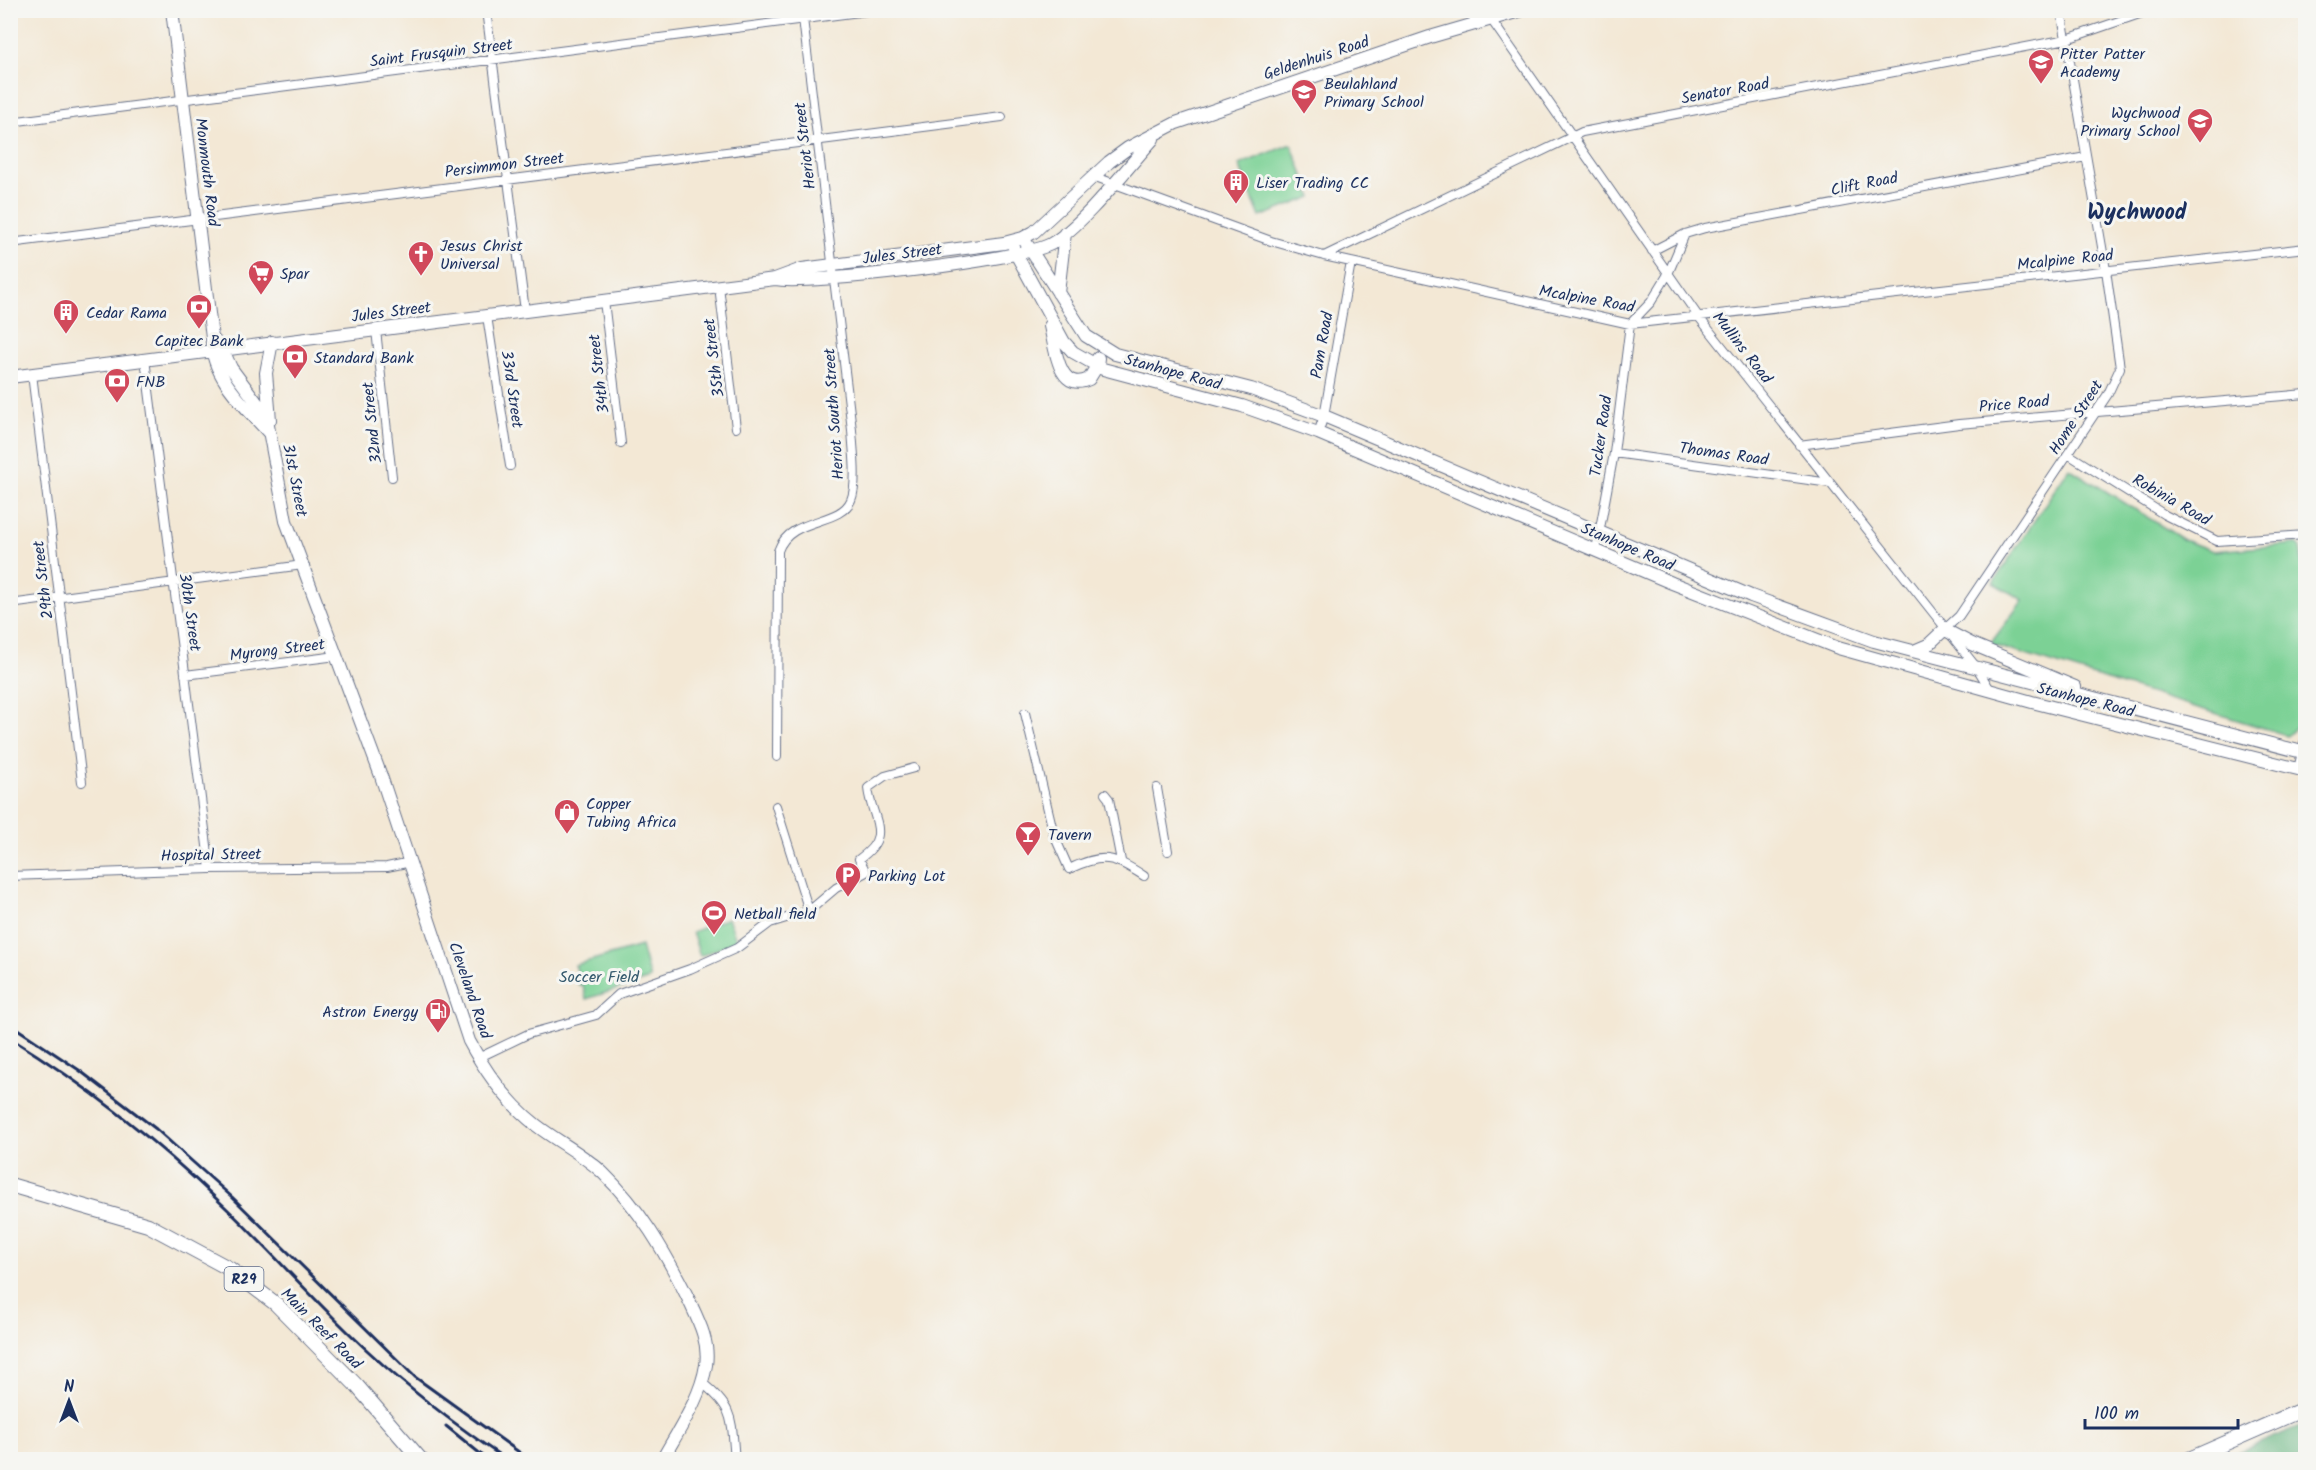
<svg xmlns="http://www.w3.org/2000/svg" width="2316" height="1470" font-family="Kalam,sans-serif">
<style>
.green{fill:#7bd195;stroke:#4b807a;stroke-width:1.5}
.forest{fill:#64b37e;stroke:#40716e;stroke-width:1.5}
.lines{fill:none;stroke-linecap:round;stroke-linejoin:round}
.street-casing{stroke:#677088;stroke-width:10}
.secondary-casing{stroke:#677088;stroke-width:14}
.primary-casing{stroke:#677088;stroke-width:16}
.street{stroke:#fff;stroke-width:8}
.secondary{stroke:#fff;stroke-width:12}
.primary{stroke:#fff;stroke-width:14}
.rail{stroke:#1b2f5e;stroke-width:3}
.labels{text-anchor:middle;stroke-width:6;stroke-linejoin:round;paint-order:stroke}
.shield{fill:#f6f6f2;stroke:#5d6b8a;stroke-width:1.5}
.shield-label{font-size:15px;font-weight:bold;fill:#1b2f5e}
.street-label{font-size:16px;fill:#1b2f5e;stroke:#f6f6f2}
.poi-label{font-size:16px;fill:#1b2f5e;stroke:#f6f6f2;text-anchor:start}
.park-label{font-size:16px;fill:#33586c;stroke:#f6f6f2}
.district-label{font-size:22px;font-weight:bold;fill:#1b2f5e;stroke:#f6f6f2}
</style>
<rect width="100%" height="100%" fill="#f6f6f2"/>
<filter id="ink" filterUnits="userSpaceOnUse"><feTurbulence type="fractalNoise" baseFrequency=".0167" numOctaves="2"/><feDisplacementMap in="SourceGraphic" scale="12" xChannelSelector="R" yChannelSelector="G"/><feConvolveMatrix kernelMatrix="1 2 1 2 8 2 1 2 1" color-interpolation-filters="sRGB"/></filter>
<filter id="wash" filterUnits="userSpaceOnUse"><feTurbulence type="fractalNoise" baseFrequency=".008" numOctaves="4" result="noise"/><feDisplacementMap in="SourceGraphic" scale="24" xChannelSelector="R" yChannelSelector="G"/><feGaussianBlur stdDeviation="1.35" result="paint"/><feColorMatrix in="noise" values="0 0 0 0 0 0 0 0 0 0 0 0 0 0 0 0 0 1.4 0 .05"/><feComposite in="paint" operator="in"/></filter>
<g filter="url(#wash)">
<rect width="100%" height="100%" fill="#f3e8d5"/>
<path class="green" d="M1291,144L1312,197L1260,217L1239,165Z
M2069,468L2184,540L2213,551L2296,544L2300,548C2307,586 2312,684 2301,719C2298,726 2293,732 2286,735L1990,644L2023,600L1993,583Z
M728,918L737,941L700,956L692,932Z
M641,946L650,979L586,999L583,985H579L576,979L579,976L575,965Z"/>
<path class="forest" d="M2305,1424V1459H2221Z"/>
</g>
<g filter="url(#ink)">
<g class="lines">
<g class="street-casing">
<path id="street" d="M486,10L525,311
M1490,18L1698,316L1977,668L1991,691
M10,122L875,10
M1093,176L1271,241L1324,256L1630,324L2306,248
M10,243L1002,117
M1652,251L1685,234L1705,228L2086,157
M1324,256L1582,132L2067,39L2151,10
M719,286L736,428
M604,301L621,443
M487,316L510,466
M376,330L392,477
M145,359L210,869
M32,374L82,782
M1318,433L1324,416L1351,262
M1799,445L1959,424L2306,394
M1614,453L1830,483
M2068,454L2165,515L2217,541L2306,535
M1596,550L1614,453L1630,324L1651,302L1668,274L1685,234
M10,604L303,565
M1945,629L1959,616L2108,394L2120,368L2106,270L2061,10
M185,675L337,656
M1025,713L1054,835L1069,869C1103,853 1113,856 1144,876
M777,757L778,551C790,516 840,526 851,500C858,484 853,448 852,430L802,10
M2298,769L2306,736
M1157,788L1168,851
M1105,794L1109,799L1121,861
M776,806L809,911
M10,876L210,869L387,867L411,862
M478,1058L528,1034L596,1015L619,994L690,969L737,948L770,923L809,911L836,888L866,872L859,859C894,835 871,819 868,788L885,776L914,768
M701,1382C735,1409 731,1418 735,1460"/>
</g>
<g class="secondary-casing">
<path id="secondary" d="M172,10L212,338C209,375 247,408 270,434
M1023,238L1086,336L1115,354L1251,389L1324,416L1751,596L1874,641L2306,753
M1012,241L1016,254L1064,342L1073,352L1103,369L1242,406L1318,433L1672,583L1838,648L2032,702L2306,771
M775,279C806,286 1024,259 1051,244C1083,225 1127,168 1153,139
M1058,293L1065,233
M1050,326C1055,346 1058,394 1089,379L1097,366L1098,358
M212,338L223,350L231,368L266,415L286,521L381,776L469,1041C486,1073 507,1102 536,1125C558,1142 583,1154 603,1173C640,1209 664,1250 687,1296C697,1318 710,1340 706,1365C701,1398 678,1431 662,1460
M10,377L775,279L802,269L1004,243L1023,238L1034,232L1109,162L1128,148L1176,123L1430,37L1523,10
M270,420L266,373L272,342
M1947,631L1972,644L2075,687
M1914,651L1928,645L1945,629"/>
</g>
<g class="primary-casing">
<path id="primary" d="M10,1185L148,1225L230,1269L276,1304L357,1386L421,1460
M2187,1460L2306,1408"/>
</g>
<use href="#street" class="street"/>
<use href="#secondary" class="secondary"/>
<use href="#primary" class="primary"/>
<path class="rail" d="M10,1024L79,1070L156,1129L232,1197L415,1377L530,1460
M10,1038C88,1086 159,1143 224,1206C273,1253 318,1305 368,1351C411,1391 458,1427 507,1460
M446,1426L488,1460"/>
</g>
</g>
<defs>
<g id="school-pin" transform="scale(1.35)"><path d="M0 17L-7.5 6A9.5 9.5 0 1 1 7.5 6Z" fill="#d1495b" stroke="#f6f6f2"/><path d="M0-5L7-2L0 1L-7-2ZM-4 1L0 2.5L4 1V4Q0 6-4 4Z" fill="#fff"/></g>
<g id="building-pin" transform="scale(1.35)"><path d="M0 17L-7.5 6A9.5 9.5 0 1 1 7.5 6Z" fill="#d1495b" stroke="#f6f6f2"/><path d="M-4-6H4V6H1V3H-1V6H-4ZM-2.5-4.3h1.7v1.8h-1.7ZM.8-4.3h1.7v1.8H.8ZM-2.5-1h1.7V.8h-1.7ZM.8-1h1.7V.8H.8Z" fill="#fff"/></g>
<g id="church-pin" transform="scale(1.35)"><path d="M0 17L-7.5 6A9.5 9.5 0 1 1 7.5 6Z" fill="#d1495b" stroke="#f6f6f2"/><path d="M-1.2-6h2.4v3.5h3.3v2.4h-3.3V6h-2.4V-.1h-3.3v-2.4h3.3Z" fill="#fff"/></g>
<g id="supermarket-pin" transform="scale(1.35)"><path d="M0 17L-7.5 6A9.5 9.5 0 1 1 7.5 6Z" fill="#d1495b" stroke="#f6f6f2"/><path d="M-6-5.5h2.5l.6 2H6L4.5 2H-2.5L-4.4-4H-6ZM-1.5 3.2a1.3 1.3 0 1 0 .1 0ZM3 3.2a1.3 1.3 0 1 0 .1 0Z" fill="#fff"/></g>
<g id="bank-pin" transform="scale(1.35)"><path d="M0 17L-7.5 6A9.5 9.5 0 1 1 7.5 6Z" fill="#d1495b" stroke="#f6f6f2"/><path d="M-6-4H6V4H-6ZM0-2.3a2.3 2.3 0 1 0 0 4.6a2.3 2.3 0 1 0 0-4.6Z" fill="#fff"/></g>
<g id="shop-pin" transform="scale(1.35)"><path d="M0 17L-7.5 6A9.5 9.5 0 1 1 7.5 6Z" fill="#d1495b" stroke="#f6f6f2"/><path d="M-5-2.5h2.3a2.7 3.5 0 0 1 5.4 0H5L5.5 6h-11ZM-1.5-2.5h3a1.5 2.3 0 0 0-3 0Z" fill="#fff"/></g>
<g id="bar-pin" transform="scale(1.35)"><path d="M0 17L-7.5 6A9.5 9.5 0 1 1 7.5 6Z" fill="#d1495b" stroke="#f6f6f2"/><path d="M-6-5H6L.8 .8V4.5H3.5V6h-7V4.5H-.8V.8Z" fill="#fff"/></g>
<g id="parking-pin" transform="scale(1.35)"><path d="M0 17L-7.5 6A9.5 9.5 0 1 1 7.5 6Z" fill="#d1495b" stroke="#f6f6f2"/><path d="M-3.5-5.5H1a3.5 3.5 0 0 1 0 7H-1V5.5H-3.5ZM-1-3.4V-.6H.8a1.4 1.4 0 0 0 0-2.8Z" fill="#fff"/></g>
<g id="stadium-pin" transform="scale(1.35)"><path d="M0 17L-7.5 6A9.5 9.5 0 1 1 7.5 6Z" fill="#d1495b" stroke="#f6f6f2"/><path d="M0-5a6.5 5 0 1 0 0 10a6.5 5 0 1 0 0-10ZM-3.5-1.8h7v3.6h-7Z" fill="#fff"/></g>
<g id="fuel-pin" transform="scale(1.35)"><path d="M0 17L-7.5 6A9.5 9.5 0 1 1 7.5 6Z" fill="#d1495b" stroke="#f6f6f2"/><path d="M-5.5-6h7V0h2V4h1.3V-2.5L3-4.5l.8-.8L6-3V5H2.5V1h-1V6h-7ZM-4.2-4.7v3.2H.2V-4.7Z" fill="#fff"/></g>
</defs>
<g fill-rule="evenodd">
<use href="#school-pin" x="2041" y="62"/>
<use href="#school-pin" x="1304" y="92"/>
<use href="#school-pin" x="2200" y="121"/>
<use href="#building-pin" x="1236" y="182"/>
<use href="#church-pin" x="421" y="254"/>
<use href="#supermarket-pin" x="261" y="273"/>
<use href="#bank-pin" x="199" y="307"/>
<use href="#building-pin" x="66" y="312"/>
<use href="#bank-pin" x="295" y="357"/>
<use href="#bank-pin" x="117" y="381"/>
<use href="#shop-pin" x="567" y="812"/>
<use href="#bar-pin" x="1028" y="834"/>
<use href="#parking-pin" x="848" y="875"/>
<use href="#stadium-pin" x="714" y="913"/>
<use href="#fuel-pin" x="438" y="1011"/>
</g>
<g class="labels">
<rect class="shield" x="224.5" y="1267" width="39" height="24" rx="4.5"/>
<g class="shield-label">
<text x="244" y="1284">R29</text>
</g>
<g class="street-label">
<text transform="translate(441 52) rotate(-7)" y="6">Saint Frusquin Street</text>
<text transform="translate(1316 57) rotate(-18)" y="6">Geldenhuis Road</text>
<text transform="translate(1725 90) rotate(-10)" y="6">Senator Road</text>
<text transform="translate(804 146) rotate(-97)" y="6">Heriot Street</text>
<text transform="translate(504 164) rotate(-7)" y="6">Persimmon Street</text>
<text transform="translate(208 172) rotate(83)" y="6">Monmouth Road</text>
<text transform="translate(1864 183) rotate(-11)" y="6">Clift Road</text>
<text transform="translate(902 253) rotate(-7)" y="6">Jules Street</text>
<text transform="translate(2065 259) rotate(-6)" y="6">Mcalpine Road</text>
<text transform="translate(1587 298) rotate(10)" y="6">Mcalpine Road</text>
<text transform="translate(391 311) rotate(-7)" y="6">Jules Street</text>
<text transform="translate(1321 345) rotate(-80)" y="6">Pam Road</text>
<text transform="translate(1743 347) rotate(52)" y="6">Mullins Road</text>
<text transform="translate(713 358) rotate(-97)" y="6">35th Street</text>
<text transform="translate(1173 371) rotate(15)" y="6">Stanhope Road</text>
<text transform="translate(598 374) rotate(-97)" y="6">34th Street</text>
<text transform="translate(513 389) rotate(82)" y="6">33rd Street</text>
<text transform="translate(2014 403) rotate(-5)" y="6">Price Road</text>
<text transform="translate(833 414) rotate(-94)" y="6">Heriot South Street</text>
<text transform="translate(2075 417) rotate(-57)" y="6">Home Street</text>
<text transform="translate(371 423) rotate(-96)" y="6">32nd Street</text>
<text transform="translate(1600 436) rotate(-82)" y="6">Tucker Road</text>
<text transform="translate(1724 453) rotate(8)" y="6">Thomas Road</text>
<text transform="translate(296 480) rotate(79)" y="6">31st Street</text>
<text transform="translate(2172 499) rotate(30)" y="6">Robinia Road</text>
<text transform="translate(1628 546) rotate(23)" y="6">Stanhope Road</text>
<text transform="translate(42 580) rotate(-97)" y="6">29th Street</text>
<text transform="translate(191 612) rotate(82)" y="6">30th Street</text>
<text transform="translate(277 649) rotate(-7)" y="6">Myrong Street</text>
<text transform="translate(2086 699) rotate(14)" y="6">Stanhope Road</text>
<text transform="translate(211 854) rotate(-1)" y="6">Hospital Street</text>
<text transform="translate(471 990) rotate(71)" y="6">Cleveland Road</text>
<text transform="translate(322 1328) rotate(45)" y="6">Main Reef Road</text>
</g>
<g class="poi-label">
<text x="2060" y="59">Pitter Patter<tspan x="2060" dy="18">Academy</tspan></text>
<text x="1324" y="89">Beulahland<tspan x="1324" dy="18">Primary School</tspan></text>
<text x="2180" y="118" text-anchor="end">Wychwood<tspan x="2180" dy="18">Primary School</tspan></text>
<text x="1256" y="188">Liser Trading CC</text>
<text x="440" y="251">Jesus Christ<tspan x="440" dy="18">Universal</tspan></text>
<text x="280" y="279">Spar</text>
<text x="86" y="318">Cedar Rama</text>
<text x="199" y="346" text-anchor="middle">Capitec Bank</text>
<text x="314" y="363">Standard Bank</text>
<text x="136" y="387">FNB</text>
<text x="586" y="809">Copper<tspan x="586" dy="18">Tubing Africa</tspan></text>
<text x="1048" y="840">Tavern</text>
<text x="868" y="881">Parking Lot</text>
<text x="734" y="919">Netball field</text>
<text x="418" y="1017" text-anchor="end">Astron Energy</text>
</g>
<g class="park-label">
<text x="599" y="982">Soccer Field</text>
</g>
<g class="district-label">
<text x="2137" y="219">Wychwood</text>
</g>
</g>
<rect width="2316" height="1470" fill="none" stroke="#f6f6f2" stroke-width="36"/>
<g transform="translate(69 1401)" stroke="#f6f6f2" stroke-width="4.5" paint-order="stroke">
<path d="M0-4.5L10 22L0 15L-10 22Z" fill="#1b2f5e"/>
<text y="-9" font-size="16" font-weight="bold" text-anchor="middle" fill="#1b2f5e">N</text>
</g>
<path d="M2085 1419v9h153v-9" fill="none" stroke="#1b2f5e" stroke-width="3"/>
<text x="2094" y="1419" font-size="18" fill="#1b2f5e" stroke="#f6f6f2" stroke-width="4.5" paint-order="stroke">100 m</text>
</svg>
